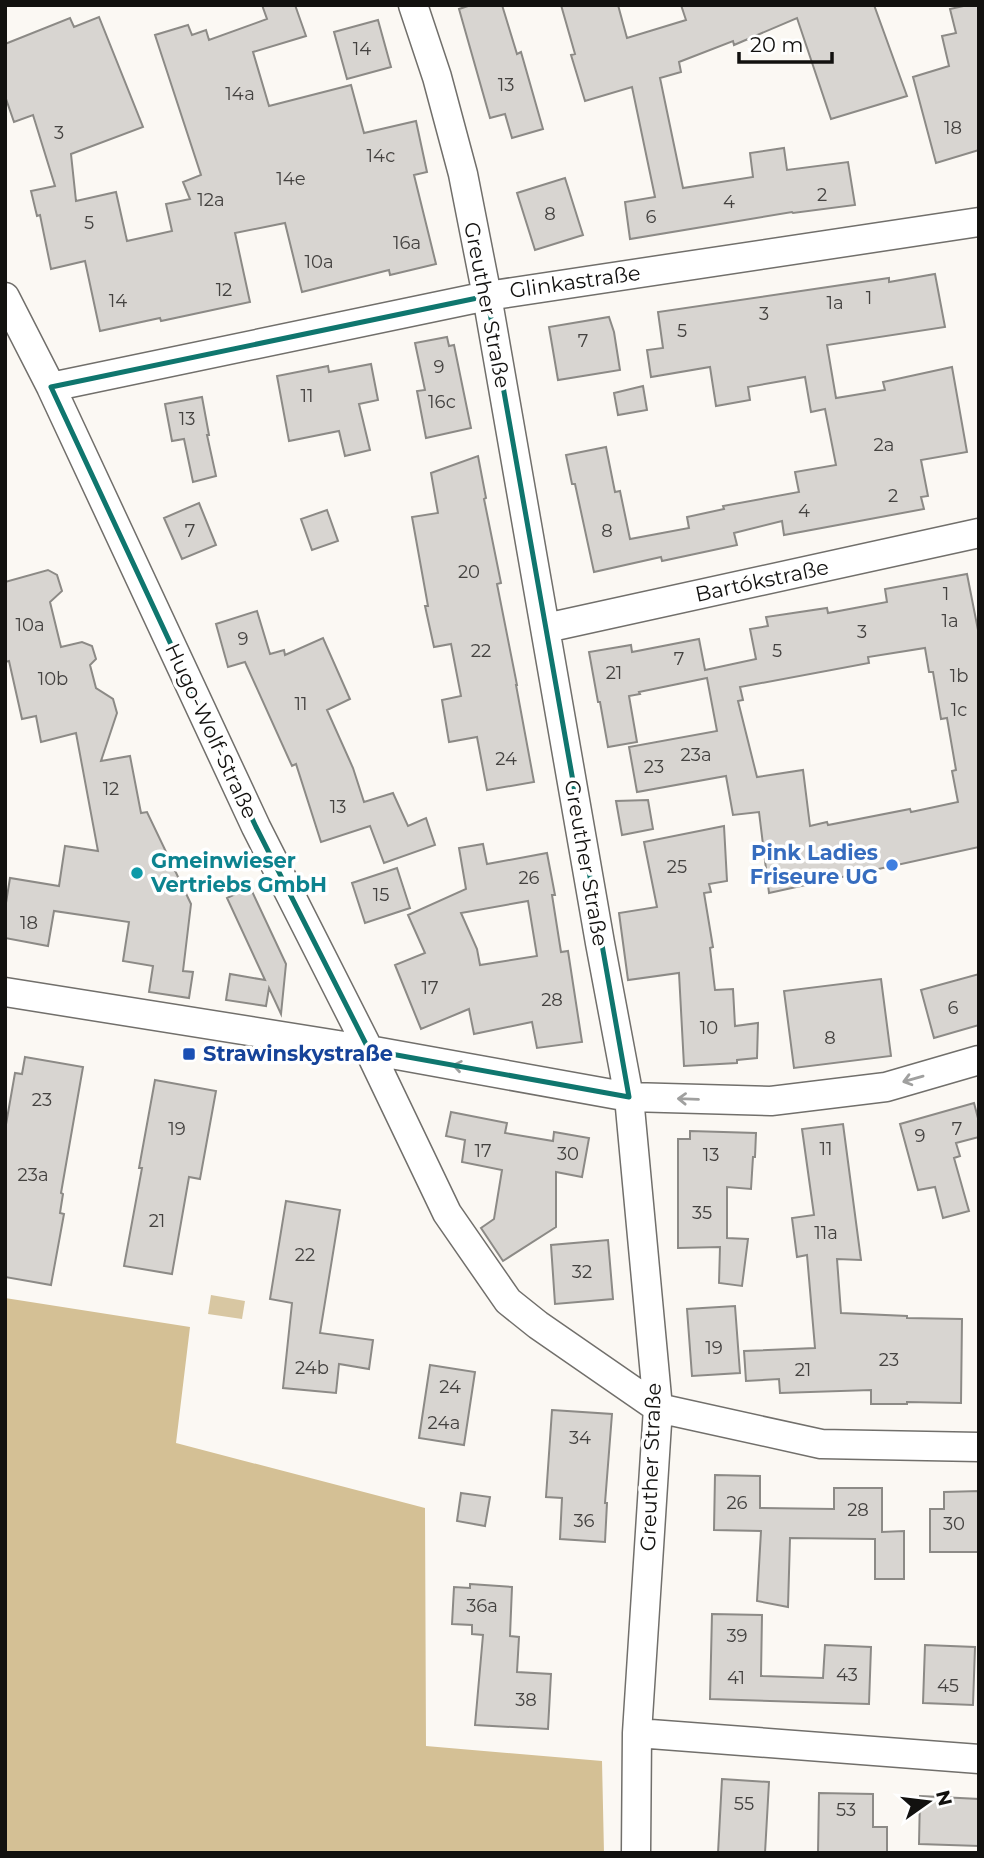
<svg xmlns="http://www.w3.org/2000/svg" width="984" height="1858" font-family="Montserrat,sans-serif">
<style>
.green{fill:#d8c7a2}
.forest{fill:#d4c095}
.building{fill:#d8d5d1;stroke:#8c8a86;stroke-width:2;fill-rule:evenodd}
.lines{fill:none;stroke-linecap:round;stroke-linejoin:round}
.minor-casing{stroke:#716f6b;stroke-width:31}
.minor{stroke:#fff;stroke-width:28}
.oneway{stroke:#a0a09f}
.marked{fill:none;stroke:#0f766e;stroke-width:5;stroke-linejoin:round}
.shop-dot{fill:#3f7fe0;stroke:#fff;stroke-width:2.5}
.culture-dot{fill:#0f9aa8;stroke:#fff;stroke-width:2.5}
.transit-dot{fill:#1a4fb4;stroke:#fff;stroke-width:2.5}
.labels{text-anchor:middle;stroke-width:7;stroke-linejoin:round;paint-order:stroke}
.number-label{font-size:18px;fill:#444240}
.street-label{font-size:21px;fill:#12110f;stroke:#fff}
.shop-label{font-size:21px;font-weight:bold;fill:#366cbe;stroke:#fff;text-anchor:end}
.culture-label{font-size:21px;font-weight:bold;fill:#0d838f;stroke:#fff;text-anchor:start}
.transit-label{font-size:21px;font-weight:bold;fill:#164399;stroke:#fff;text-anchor:start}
</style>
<rect width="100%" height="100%" fill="#fbf8f3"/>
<path class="green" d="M211,1295L245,1301L242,1319L208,1314Z"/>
<path class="forest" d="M5,1298L190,1327L176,1443L425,1508L426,1746L602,1761L604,1853H5Z"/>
<path class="building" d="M262,5H295L306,36L253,52L269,106L351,85L364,133L416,121L427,172L414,175L436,264L390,275L389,270L302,292L285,223L235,233L250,302L161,321L160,318L100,331L85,261L51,269L40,215L37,216L31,191L55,186L33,115L14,122L5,96V44L70,18L74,27L99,17L143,127L71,154L76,201L116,192L127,241L172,231L166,204L190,199L183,182L201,175L155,35L188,25L192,35L206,30L209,40L267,19Z
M471,5H502L517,54L521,52L543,129L512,138L505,114L490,118L459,9Z
M561,5H618L627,38L686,20L681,5H874L907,96L831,119L797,18L734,45L733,41L679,62L681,72L660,78L683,188L753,177L750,153L784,148L787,170L848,162L855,205L793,213L792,212L630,239L625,202L655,197L632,87L585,101L571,55L575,54Z
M968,5H979V150L936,163L913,77L949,66L942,36L956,33L950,9Z
M378,20L391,67L347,79L334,32Z
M565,178L583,235L535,250L517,193Z
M935,274L945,327L827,345L836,398L885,390L883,382L952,367L967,452L921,460L928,496L921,497L924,509L784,535L782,521L734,533L737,545L662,561L661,557L594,572L575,484H572L566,455L606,447L615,492L620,491L630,539L689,528L687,517L724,509L723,506L799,492L795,472L836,465L825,409L811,412L805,377L748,387L750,400L716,406L710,367L651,377L647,350L663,348L658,312L889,278V282Z
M609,317L614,332L620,370L558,380L549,327Z
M447,337L449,346L454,345L471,428L426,438L417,391L425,390L415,343Z
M371,364L378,400L359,404L370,450L345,456L339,431L289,441L277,376L328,366L329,372Z
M643,386L647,410L618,415L614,393Z
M202,397L209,435H207L216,476L193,482L184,439L172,441L165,404Z
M478,456L486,498L484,499L501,583L497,584L517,685H516L534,782L487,790L477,737L449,742L442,700L461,696L451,644L434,647L425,606H428L412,517L438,513L431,473Z
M199,503L216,545L182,559L164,518Z
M327,510L338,541L312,550L301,519Z
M48,570L57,575L62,591L50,602L61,647L82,642L92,646L96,659L90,665L96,688L113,699L117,713L101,761L130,756L141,813L147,812L191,904L183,971L193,972L189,998L149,992L153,966L123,961L129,922L54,911L48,946L5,938V909L10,878L59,886L65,846L98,851L76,733L41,742L36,716L22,719L9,661L5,662V582Z
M967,574L979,635V847L769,893L759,812L733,815L726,776L637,792L629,747L717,731L707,678L639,692L640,694L629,696L637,742L608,747L600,702H598L589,652L631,645L632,652L699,639L705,670L756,659L750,629L768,626L766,617L827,608L828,613L887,602L885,589ZM925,648L929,672H933L941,719L947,718L956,770L952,771L958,802L911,812L910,809L828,825L827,822L810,826L803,770L757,777L738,701L743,700L740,687L869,663L868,657Z
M257,611L270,654L284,650L285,655L323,638L350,699L327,710L353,768L364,802L393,793L408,826L426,818L435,845L384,863L370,826L321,842L296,764L292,766L245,662L228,667L216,624Z
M648,800L653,829L622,835L616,801Z
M724,826L727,881L709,884L711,892L704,893L713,947L710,948L715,990L733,989L735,1026L758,1023L757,1058L737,1060V1063L684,1066L679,973L628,980L619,913L657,907L644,842Z
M483,844L487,864L547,853L555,895H552L561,952L568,951L582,1042L537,1048L532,1022L474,1034L469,1009L421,1029L395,965L425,953L408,915L466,889L459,848ZM528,901L537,956L480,965L477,949L461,913Z
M397,868L410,908L365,923L352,883Z
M250,887L286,964L281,1014L269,988L266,1006L226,1000L230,974L265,980L227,898Z
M979,974V1025L934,1038L921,990Z
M881,979L891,1056L794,1068L784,991Z
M25,1057L83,1067L61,1193L63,1194L60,1213L64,1214L51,1285L5,1277V1130L15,1073L22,1074Z
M155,1080L216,1091L200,1179L189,1177L172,1274L124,1266L142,1168H139Z
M974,1103L979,1122V1137L956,1143L960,1156L954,1158L969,1211L943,1218L935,1187L918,1190L900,1124Z
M451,1112L507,1123L505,1133L553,1141L554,1132L589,1138L582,1177L556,1172V1227L503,1261L481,1228L494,1219L502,1170L462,1162L465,1140L446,1136Z
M843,1124L861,1260L837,1259L841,1313L907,1316V1318L962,1319L961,1403L907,1402V1404H871V1390L780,1393L779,1379L746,1381L744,1351L815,1348L807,1255L797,1257L792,1218L814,1215L802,1129Z
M690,1131L756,1133L755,1157H753L751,1189L727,1187V1238L748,1239L742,1286L719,1283L720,1247L678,1248V1139H690Z
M286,1201L340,1210L320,1333L373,1340L369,1369L339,1364L336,1393L283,1388L292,1303L270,1299Z
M608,1240L613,1299L555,1304L551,1245Z
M735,1306L740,1373L692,1376L687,1309Z
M430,1365L475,1372L464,1445L419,1438Z
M552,1410L612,1414L605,1503H607L605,1542L560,1539L562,1498L546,1497Z
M715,1475L760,1476V1508L834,1509V1488H882V1532L904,1531V1579H875V1539L790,1538L788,1607L757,1601L761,1531L714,1530Z
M979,1491V1552H930V1509H944V1492Z
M461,1493L490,1497L485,1526L457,1521Z
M470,1584L512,1587L510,1636L519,1637L517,1672L551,1674L548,1729L475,1725L483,1635L472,1634V1625L452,1624L454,1587L470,1588Z
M712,1614L762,1615L761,1676L823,1678L825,1645L871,1647L869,1704L710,1699Z
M925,1645L975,1647L973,1705L923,1703Z
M722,1779L769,1782L765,1853H718Z
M819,1793L873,1794V1827H887V1853H818Z
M920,1796L979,1799V1846L919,1844Z"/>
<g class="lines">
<g class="minor-casing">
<path id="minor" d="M413,5L437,77L463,174L487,296L600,943L629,1097L658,1408L637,1733L636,1853
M5,297L51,387L256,827L369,1050L447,1213L508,1301L538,1325L658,1408L821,1444L979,1447
M51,387L487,296L979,222
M546,628L979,533
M5,992L369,1050L629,1097L771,1101L886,1087L979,1060
M637,1733L979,1759"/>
</g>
<use href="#minor" class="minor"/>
</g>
<defs><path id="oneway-shaft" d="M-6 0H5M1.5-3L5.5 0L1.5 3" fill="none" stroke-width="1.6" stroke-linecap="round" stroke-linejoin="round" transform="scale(1.75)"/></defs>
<g class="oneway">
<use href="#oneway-shaft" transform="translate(463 1067) rotate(-170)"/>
<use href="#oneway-shaft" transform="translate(913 1079) rotate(164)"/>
<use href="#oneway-shaft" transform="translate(688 1099) rotate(-178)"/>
</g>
<path class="marked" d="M487,296L629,1097L369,1050L256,827L51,387Z"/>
<circle class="shop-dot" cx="892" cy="865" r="7"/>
<circle class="culture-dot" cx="137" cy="873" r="7"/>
<rect class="transit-dot" x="182" y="1047" width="14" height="14" rx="3.5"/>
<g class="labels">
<g class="number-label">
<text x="362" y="55">14</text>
<text x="506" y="91">13</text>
<text x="240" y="100">14a</text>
<text x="953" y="134">18</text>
<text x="59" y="139">3</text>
<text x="381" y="162">14c</text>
<text x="291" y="185">14e</text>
<text x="822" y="201">2</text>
<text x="211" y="206">12a</text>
<text x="729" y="208">4</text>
<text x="550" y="220">8</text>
<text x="651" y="223">6</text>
<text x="89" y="229">5</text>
<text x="407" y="249">16a</text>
<text x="319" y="268">10a</text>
<text x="224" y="296">12</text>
<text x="869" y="304">1</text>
<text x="118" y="307">14</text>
<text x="835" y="309">1a</text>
<text x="764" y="320">3</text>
<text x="682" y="337">5</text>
<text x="583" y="347">7</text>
<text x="439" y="373">9</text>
<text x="307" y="402">11</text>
<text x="442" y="408">16c</text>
<text x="187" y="425">13</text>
<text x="884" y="451">2a</text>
<text x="893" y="502">2</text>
<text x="804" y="517">4</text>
<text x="190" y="537">7</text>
<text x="607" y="537">8</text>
<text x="469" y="578">20</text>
<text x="946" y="600">1</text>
<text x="950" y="627">1a</text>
<text x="30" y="631">10a</text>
<text x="862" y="638">3</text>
<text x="243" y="645">9</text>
<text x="481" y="657">22</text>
<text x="777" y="657">5</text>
<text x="679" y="665">7</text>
<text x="614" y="679">21</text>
<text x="959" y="682">1b</text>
<text x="53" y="685">10b</text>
<text x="301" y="710">11</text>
<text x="959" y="716">1c</text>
<text x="696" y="761">23a</text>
<text x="506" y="765">24</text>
<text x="654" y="773">23</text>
<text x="111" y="795">12</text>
<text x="338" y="813">13</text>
<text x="677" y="873">25</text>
<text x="529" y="884">26</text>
<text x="381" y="901">15</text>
<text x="29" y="929">18</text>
<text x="430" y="994">17</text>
<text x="552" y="1006">28</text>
<text x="953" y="1014">6</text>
<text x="709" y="1034">10</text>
<text x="830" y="1044">8</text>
<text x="42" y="1106">23</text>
<text x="177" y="1135">19</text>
<text x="957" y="1135">7</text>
<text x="920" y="1142">9</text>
<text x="826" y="1155">11</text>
<text x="483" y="1157">17</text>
<text x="568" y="1160">30</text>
<text x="711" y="1161">13</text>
<text x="33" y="1181">23a</text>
<text x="702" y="1219">35</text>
<text x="157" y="1227">21</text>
<text x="826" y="1239">11a</text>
<text x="305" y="1261">22</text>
<text x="582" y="1278">32</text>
<text x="714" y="1354">19</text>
<text x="889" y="1366">23</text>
<text x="312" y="1374">24b</text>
<text x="803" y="1376">21</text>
<text x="450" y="1393">24</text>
<text x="444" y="1429">24a</text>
<text x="580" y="1444">34</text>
<text x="737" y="1509">26</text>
<text x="858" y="1516">28</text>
<text x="584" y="1527">36</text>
<text x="954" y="1530">30</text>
<text x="482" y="1612">36a</text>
<text x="737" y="1642">39</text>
<text x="847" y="1681">43</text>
<text x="736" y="1684">41</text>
<text x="948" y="1692">45</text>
<text x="526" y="1706">38</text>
<text x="744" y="1810">55</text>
<text x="846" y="1816">53</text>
</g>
<g class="street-label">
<text transform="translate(575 282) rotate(-8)" y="7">Glinkastraße</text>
<text transform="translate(487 305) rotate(79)" y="7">Greuther Straße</text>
<text transform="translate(762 581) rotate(-12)" y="7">Bartókstraße</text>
<text transform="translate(211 731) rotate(65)" y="7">Hugo-Wolf-Straße</text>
<text transform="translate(586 863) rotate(80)" y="7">Greuther Straße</text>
<text transform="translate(651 1467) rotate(-88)" y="7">Greuther Straße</text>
</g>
<g class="shop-label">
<text x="878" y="860">Pink Ladies<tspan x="878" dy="24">Friseure UG</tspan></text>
</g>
<g class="culture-label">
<text x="151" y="868">Gmeinwieser<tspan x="151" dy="24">Vertriebs GmbH</tspan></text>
</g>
<g class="transit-label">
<text x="203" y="1061">Strawinskystraße</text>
</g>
</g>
<rect width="984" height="1858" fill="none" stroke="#12110f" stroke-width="14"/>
<g transform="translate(928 1802) rotate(76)" stroke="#ffffff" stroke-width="5" paint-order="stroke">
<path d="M0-5L12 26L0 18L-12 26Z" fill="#12110f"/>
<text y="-10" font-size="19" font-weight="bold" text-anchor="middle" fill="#12110f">N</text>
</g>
<path d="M739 52v10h93v-10" fill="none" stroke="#12110f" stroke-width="3.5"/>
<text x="750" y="52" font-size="21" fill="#12110f" stroke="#ffffff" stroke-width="5" paint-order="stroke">20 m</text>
</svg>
